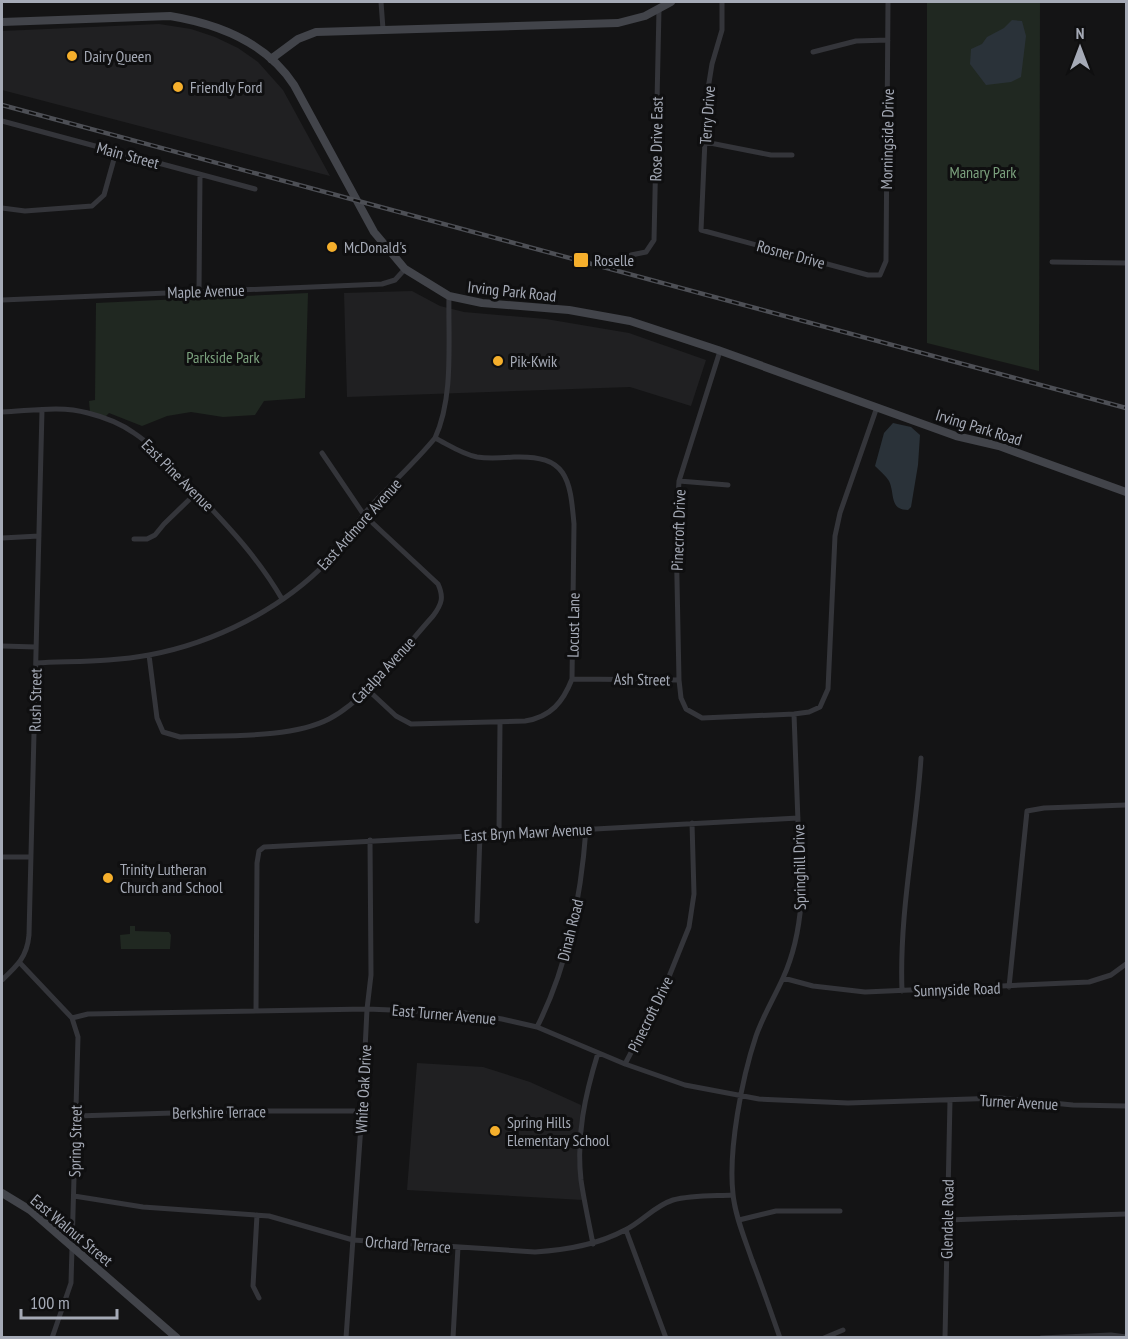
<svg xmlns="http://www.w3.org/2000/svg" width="1128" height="1339" font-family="'PT Sans Narrow',sans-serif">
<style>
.built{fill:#202022}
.green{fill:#202821}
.water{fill:#2a3239}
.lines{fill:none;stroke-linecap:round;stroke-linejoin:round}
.street{stroke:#34353a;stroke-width:5}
.secondary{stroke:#42444a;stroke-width:8}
.rail-casing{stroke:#4d4f55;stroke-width:4.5}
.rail{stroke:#0f0f10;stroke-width:2;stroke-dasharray:7;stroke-linecap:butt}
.poi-dot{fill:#f5af2c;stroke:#0f0f10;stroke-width:2}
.labels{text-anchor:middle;stroke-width:6;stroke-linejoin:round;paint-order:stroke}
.poi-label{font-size:16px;fill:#a5aab6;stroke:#0f0f10;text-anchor:start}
.street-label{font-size:16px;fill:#a5aab6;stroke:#0f0f10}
.park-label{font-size:16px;fill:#7ba17d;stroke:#0f0f10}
</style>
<rect width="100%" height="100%" fill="#141415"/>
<path class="built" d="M159,24L191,29L215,37L238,48L258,62L283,90L330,176L2,90V31Z
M412,291L440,306L464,312L546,319L629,333L706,360L691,406L630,387L347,397L344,293Z
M417,1063L483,1067L530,1082L581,1105L577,1157L583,1200L407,1190Z"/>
<path class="green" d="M927,2H1040L1039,371L927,343Z
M308,293L305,398L264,401L255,415L223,417L191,412L167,416L142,426L109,413L105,417L90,412L89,401L95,400L96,303Z
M130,926H135V931L169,932L171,935L170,949H121L120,935L130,934Z"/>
<path class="water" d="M1012,20L1022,21L1026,36L1021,77L1011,82L986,85L970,64L971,49L982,44L987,37L1004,28Z
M893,423L911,427L920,435L918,465L911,507L908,510C889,510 895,493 889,481C886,476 880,471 875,466L884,433Z"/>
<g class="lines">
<path class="street" d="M381,2L383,29
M722,2V30L712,64L707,95L701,230L868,275H880L886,261L888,2
M813,52L856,41L888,40
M2,121L255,189
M705,142L771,155H792
M2,208L25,211L92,206L104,195L116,152
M631,255L646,252L654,240L659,9
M1052,262L1126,263
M199,292L200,175
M2,300L382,284L395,280L405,269
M720,351L679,481L676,531L679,680L681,698L686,709L702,718L794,714L809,712L820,707L828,689L835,536L840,513L877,407
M2,412C30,411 60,405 88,413C104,417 120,423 134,433C154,446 170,466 187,483C222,520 256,554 282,599
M679,481L728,485
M2,538L39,536
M134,539H147L155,535L164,524L196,493
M2,646L36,647
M149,655L157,718L163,732L180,737C224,735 290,739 329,719C367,699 404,648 433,616C442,604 444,597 438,584L364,515L322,453
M36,663C73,661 112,662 149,655C214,643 282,609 328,561C342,547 351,530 364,514C386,488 413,465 435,438C454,397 448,341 449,296
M572,679L679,680
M368,690L396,716L411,724L525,721C551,717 563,702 572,679L574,524C570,478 567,455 514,457C502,458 489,459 477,457C462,454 449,445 435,438
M499,833L500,722
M2,857H30
M477,921L480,834
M20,963L72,1018L78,1037L71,1283L52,1338
M783,978L813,986L865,992L1089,982L1111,975L1126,964
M2,980C17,966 27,957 29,935L42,410
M1009,987L1027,811L1044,808L1126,805
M902,991C899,912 916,836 921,758
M256,1010L257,863L259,851L264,847L798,818
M72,1018L88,1014L367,1009L465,1013L502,1019L537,1027L625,1064L685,1085L759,1099L848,1103L1001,1098L1073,1105L1126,1106
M537,1027C568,966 581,897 586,829
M625,1064L662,994L689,927L694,894L692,823
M76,1116L238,1111H362
M74,1196L143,1207L269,1216L353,1240L535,1252C567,1250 597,1245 625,1230C642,1222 654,1206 673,1200C691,1195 713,1196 733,1195
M257,1215L253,1286L259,1298
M739,1220L776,1211H840
M947,1220L1126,1214
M626,1230L666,1338
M593,1244C589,1223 584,1201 581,1180C576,1136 585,1095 598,1053
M346,1338L362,1111L367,1009L371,975L370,840
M453,1338L458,1247
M780,1338C771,1312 762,1286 752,1260C745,1239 735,1216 733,1194C728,1150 742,1078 756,1036C763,1016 774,998 783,978C794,954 799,929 801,903L794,714
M824,1338L843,1330
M945,1338L950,1100
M1041,1338L1111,1335L1126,1337"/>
<path class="secondary" d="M2,22L170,16C219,24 266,42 294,85L374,232L405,269L449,296L482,303L569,310L630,321L718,350L956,436L999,446L1126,492
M271,59L298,39L316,32L618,23L645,16L671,2
M2,1193L30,1210L177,1338"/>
<g class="rail-casing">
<path id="rail" d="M2,105L1126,408"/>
</g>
<use href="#rail" class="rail"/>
</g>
<g class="poi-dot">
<circle cx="72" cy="56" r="6"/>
<circle cx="178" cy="87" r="6"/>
<circle cx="332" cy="247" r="6"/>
<rect x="573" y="252" width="16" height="16" rx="3"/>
<circle cx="498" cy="361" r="6"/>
<circle cx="108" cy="878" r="6"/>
<circle cx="495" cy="1131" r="6"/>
</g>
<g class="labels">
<g class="poi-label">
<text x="84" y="62">Dairy Queen</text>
<text x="190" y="93">Friendly Ford</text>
<text x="344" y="253">McDonald's</text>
<text x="594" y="266">Roselle</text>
<text x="510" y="367">Pik-Kwik</text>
<text x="120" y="875">Trinity Lutheran<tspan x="120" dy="18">Church and School</tspan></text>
<text x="507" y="1128">Spring Hills<tspan x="507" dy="18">Elementary School</tspan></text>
</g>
<g class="street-label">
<text transform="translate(707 115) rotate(-86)" y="6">Terry Drive</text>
<text transform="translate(656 139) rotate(-89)" y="6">Rose Drive East</text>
<text transform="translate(887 139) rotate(-89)" y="6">Morningside Drive</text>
<text transform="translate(128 155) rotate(15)" y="6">Main Street</text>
<text transform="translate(791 254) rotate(15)" y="6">Rosner Drive</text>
<text transform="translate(206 291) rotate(-2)" y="6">Maple Avenue</text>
<text transform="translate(512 291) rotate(6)" y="6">Irving Park Road</text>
<text transform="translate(979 427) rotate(17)" y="6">Irving Park Road</text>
<text transform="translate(178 475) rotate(45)" y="6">East Pine Avenue</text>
<text transform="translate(359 524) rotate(-48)" y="6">East Ardmore Avenue</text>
<text transform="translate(678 530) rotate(-88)" y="6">Pinecroft Drive</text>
<text transform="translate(573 625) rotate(-89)" y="6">Locust Lane</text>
<text transform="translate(383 670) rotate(-47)" y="6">Catalpa Avenue</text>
<text transform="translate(642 679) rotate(1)" y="6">Ash Street</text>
<text transform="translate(35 700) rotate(-89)" y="6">Rush Street</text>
<text transform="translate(528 832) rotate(-3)" y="6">East Bryn Mawr Avenue</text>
<text transform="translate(799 867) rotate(-91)" y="6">Springhill Drive</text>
<text transform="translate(570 930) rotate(-76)" y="6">Dinah Road</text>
<text transform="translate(957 989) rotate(-2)" y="6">Sunnyside Road</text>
<text transform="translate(444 1014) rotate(5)" y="6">East Turner Avenue</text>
<text transform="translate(650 1014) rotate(-64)" y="6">Pinecroft Drive</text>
<text transform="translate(363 1089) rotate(-87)" y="6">White Oak Drive</text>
<text transform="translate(1019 1102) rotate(3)" y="6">Turner Avenue</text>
<text transform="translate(219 1112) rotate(-1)" y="6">Berkshire Terrace</text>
<text transform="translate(75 1141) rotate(-89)" y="6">Spring Street</text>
<text transform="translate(947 1219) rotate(-89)" y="6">Glendale Road</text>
<text transform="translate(72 1230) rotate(40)" y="6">East Walnut Street</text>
<text transform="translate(408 1244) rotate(4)" y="6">Orchard Terrace</text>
</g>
<g class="park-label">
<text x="983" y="178">Manary Park</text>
<text x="223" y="363">Parkside Park</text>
</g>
</g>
<rect width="1128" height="1339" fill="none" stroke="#a5aab6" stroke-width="6"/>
<g transform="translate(1080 48)" stroke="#0f0f10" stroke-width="4.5" paint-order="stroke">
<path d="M0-4.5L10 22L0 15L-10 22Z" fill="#a5aab6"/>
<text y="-9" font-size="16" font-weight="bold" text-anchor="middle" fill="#a5aab6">N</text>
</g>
<path d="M21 1309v9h96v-9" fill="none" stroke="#a5aab6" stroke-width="3"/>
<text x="30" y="1309" font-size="18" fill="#a5aab6" stroke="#0f0f10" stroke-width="4.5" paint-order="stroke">100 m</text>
</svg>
